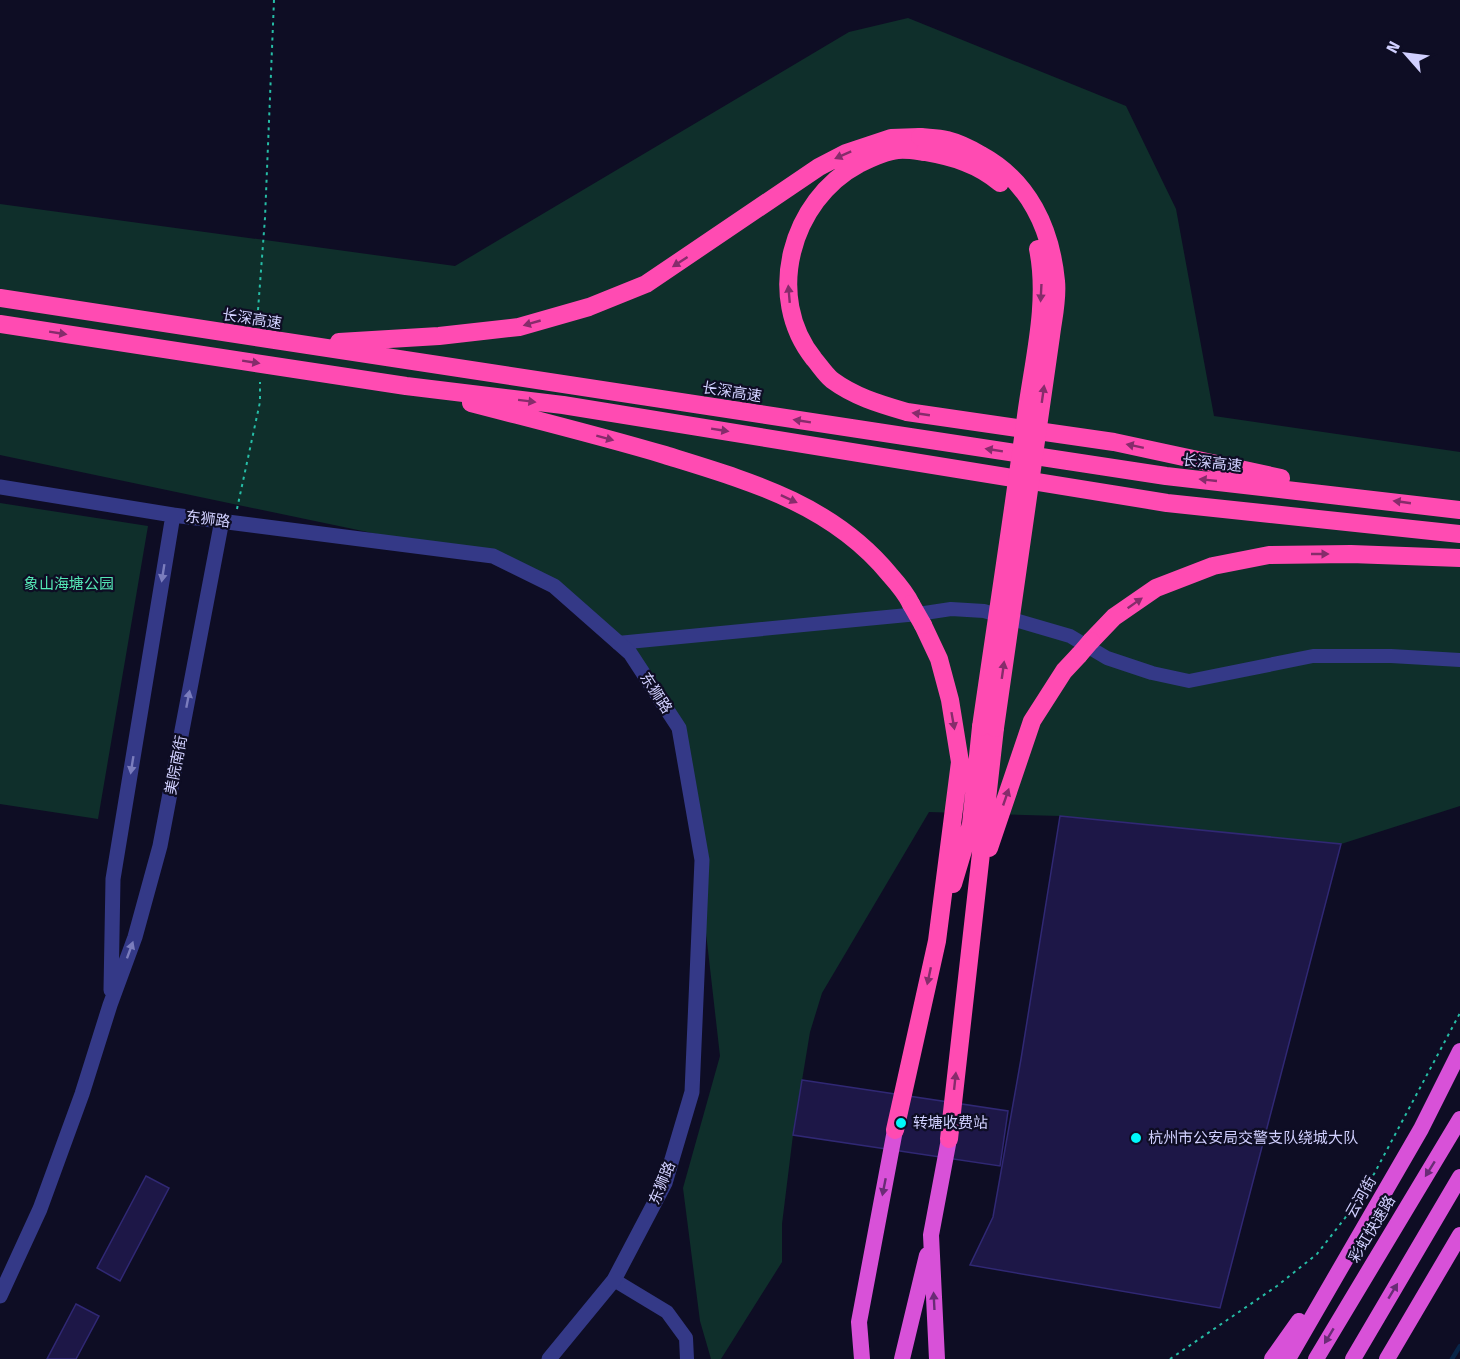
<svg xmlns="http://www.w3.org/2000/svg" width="1460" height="1359" font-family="'Fira Sans','Noto Sans SC',sans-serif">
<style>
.green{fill:#0f2f2b}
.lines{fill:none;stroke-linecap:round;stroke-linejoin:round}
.stream{stroke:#082548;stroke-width:4.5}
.building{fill:#1d1747;stroke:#302874;stroke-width:1.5}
.path{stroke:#26bda6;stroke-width:2;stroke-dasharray:3 4.5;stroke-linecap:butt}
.minor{stroke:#343987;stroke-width:14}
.tertiary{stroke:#343987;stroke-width:15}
.trunk{stroke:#d851d8;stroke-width:16}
.motorway{stroke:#ff4bb2;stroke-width:18}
.motorway-bridge{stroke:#ff4bb2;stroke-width:18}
.oneway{fill:#862c6b}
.oneway2{fill:#7b7dbd}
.oneway3{fill:#692c75}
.poi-dot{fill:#00f9fb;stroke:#0e0d24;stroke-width:2}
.labels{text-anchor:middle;stroke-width:4.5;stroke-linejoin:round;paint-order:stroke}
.street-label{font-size:15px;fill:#d1d0ff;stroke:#0e0d24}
.park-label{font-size:15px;fill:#54e7b5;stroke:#0e0d24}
.poi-label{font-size:15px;fill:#d1d0ff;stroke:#0e0d24;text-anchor:start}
</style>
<rect width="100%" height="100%" fill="#0e0d24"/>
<path class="green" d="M908,18L1126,106L1176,209L1214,416L1460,452V806L1341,844L1060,816L929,812L822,993L810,1032L793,1135L782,1224V1262L721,1359H711L700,1321L683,1188L720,1056L701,889L679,728L618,643L554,586L463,552L0,455V204L455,266L849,32Z
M0,503L148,526L98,819L0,804Z"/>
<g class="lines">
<path class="stream" d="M1452,1359L1460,1346"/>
</g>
<path class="building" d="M1060,816L1341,844L1220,1308L970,1265L993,1217L1021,1059Z
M802,1080L1008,1111L1000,1166L793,1135Z
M146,1176L169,1188L120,1281L97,1268Z
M76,1304L99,1316L76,1359H47Z"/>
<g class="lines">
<path class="path" d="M258,310L265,218L274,0
M237,509L260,402V382
M1170,1359L1277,1286L1317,1254L1345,1218L1374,1174L1460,1013"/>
<path class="minor" d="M618,643L918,614L951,609L984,611L1070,636L1107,658L1152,673L1189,681L1313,656H1391L1460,660
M614,1280L667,1312L686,1338L687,1359"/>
<path class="tertiary" d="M0,487L173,515L493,556L554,586L630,653L679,728L702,860L692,1092L665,1183L614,1280L549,1359
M111,990L113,879L173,515
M0,1296L40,1209L82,1094L110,1005L135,937L160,846L222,520"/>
<path class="trunk" d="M862,1359L859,1322L895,1130
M902,1359L927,1255
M937,1359L931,1235L949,1139
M1272,1359L1299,1321
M1288,1359L1421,1129L1460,1051
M1316,1359L1460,1119
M1353,1359L1460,1177
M1387,1359L1460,1235"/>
<path class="motorway" d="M925,152C917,151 907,149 898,150C885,151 871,158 859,164C791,200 764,297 814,359C820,366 825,374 832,380C855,397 880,404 907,412L1114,442L1281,478
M0,298L1166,476L1460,510
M0,324L406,386L563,405L1167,503L1460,534
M339,342L439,336L519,327L589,307L646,284L819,167L846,153L891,138L920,137
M471,403C536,420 601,436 665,455C749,481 832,504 890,575C898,584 906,593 911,604
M1091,641L1114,617L1156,588L1213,566L1269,555L1351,554L1460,558
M989,848L1032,721L1064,671L1079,655
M953,884L971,824L981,727
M895,1130L937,941L960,762L950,700L939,659L923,625
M949,1139L995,728"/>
<path class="motorway-bridge" d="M920,137C929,138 938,138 947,140C959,143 971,149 981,155C1029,181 1051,229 1056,281C1058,299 1053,319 1051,336L995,728
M925,152C953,157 978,164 1000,183
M911,604L923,625
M1079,655L1091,641
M981,727C996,623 1012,520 1026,416C1033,362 1049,303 1038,249"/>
</g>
<defs><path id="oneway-solid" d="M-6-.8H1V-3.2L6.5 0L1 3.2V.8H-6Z" transform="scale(1.5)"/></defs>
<g class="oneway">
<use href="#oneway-solid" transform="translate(843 155) rotate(156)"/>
<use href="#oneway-solid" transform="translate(680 262) rotate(147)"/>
<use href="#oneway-solid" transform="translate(1041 293) rotate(93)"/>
<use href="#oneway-solid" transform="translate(789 294) rotate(-95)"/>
<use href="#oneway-solid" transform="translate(532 323) rotate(164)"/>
<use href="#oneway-solid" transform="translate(58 333) rotate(9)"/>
<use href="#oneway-solid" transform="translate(251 362) rotate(9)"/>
<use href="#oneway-solid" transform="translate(1043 394) rotate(-82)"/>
<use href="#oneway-solid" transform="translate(527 401) rotate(7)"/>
<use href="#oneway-solid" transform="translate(921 414) rotate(-172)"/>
<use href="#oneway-solid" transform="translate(802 421) rotate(-171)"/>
<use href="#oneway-solid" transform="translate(720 430) rotate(9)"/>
<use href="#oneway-solid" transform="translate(605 438) rotate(15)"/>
<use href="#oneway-solid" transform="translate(1135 446) rotate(-168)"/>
<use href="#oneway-solid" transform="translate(994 450) rotate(-171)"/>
<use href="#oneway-solid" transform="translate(1208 480) rotate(-174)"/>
<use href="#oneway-solid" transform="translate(789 499) rotate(25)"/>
<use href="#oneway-solid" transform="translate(1402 502) rotate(-172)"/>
<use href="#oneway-solid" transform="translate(1320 554)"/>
<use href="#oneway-solid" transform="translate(1135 603) rotate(-35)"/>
<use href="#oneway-solid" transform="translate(1003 670) rotate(-82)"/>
<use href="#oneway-solid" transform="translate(953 721) rotate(80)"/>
<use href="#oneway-solid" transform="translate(1006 797) rotate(-71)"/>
<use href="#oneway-solid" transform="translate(929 976) rotate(102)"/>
<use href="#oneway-solid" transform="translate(955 1081) rotate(-84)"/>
</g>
<g class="oneway2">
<use href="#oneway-solid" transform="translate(163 573) rotate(99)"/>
<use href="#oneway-solid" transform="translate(188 699) rotate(-79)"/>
<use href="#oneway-solid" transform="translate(132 765) rotate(99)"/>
<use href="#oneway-solid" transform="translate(130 950) rotate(-70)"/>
</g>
<g class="oneway3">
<use href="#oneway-solid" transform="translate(1430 1169) rotate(122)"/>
<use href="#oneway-solid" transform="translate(884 1187) rotate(101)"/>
<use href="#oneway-solid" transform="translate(1393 1291) rotate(-59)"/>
<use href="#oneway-solid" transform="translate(934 1301) rotate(-93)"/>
<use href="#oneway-solid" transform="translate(1329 1336) rotate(121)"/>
</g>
<g class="poi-dot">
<circle cx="901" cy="1123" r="6"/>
<circle cx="1136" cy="1138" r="6"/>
</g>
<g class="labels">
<g class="street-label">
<text transform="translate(252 319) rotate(9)" y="5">长深高速</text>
<text transform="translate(732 392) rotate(9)" y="5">长深高速</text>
<text transform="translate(1212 463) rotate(6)" y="5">长深高速</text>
<text transform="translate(208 519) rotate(7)" y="5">东狮路</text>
<text transform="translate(656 693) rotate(57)" y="5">东狮路</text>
<text transform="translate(176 765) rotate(-79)" y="5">美院南街</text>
<text transform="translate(662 1183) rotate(-68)" y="5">东狮路</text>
<text transform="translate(1361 1197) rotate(-60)" y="5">云河街</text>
<text transform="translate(1372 1229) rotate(-59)" y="5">彩虹快速路</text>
</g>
<g class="park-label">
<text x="69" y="589">象山海塘公园</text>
</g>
<g class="poi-label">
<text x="913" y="1128">转塘收费站</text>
<text x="1148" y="1143">杭州市公安局交警支队绕城大队</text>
</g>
</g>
<g transform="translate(1406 54) rotate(298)" stroke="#0e0d24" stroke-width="4.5" paint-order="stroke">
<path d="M0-4.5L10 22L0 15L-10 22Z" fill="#d1d0ff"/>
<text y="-9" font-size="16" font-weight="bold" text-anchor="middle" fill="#d1d0ff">N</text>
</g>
</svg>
